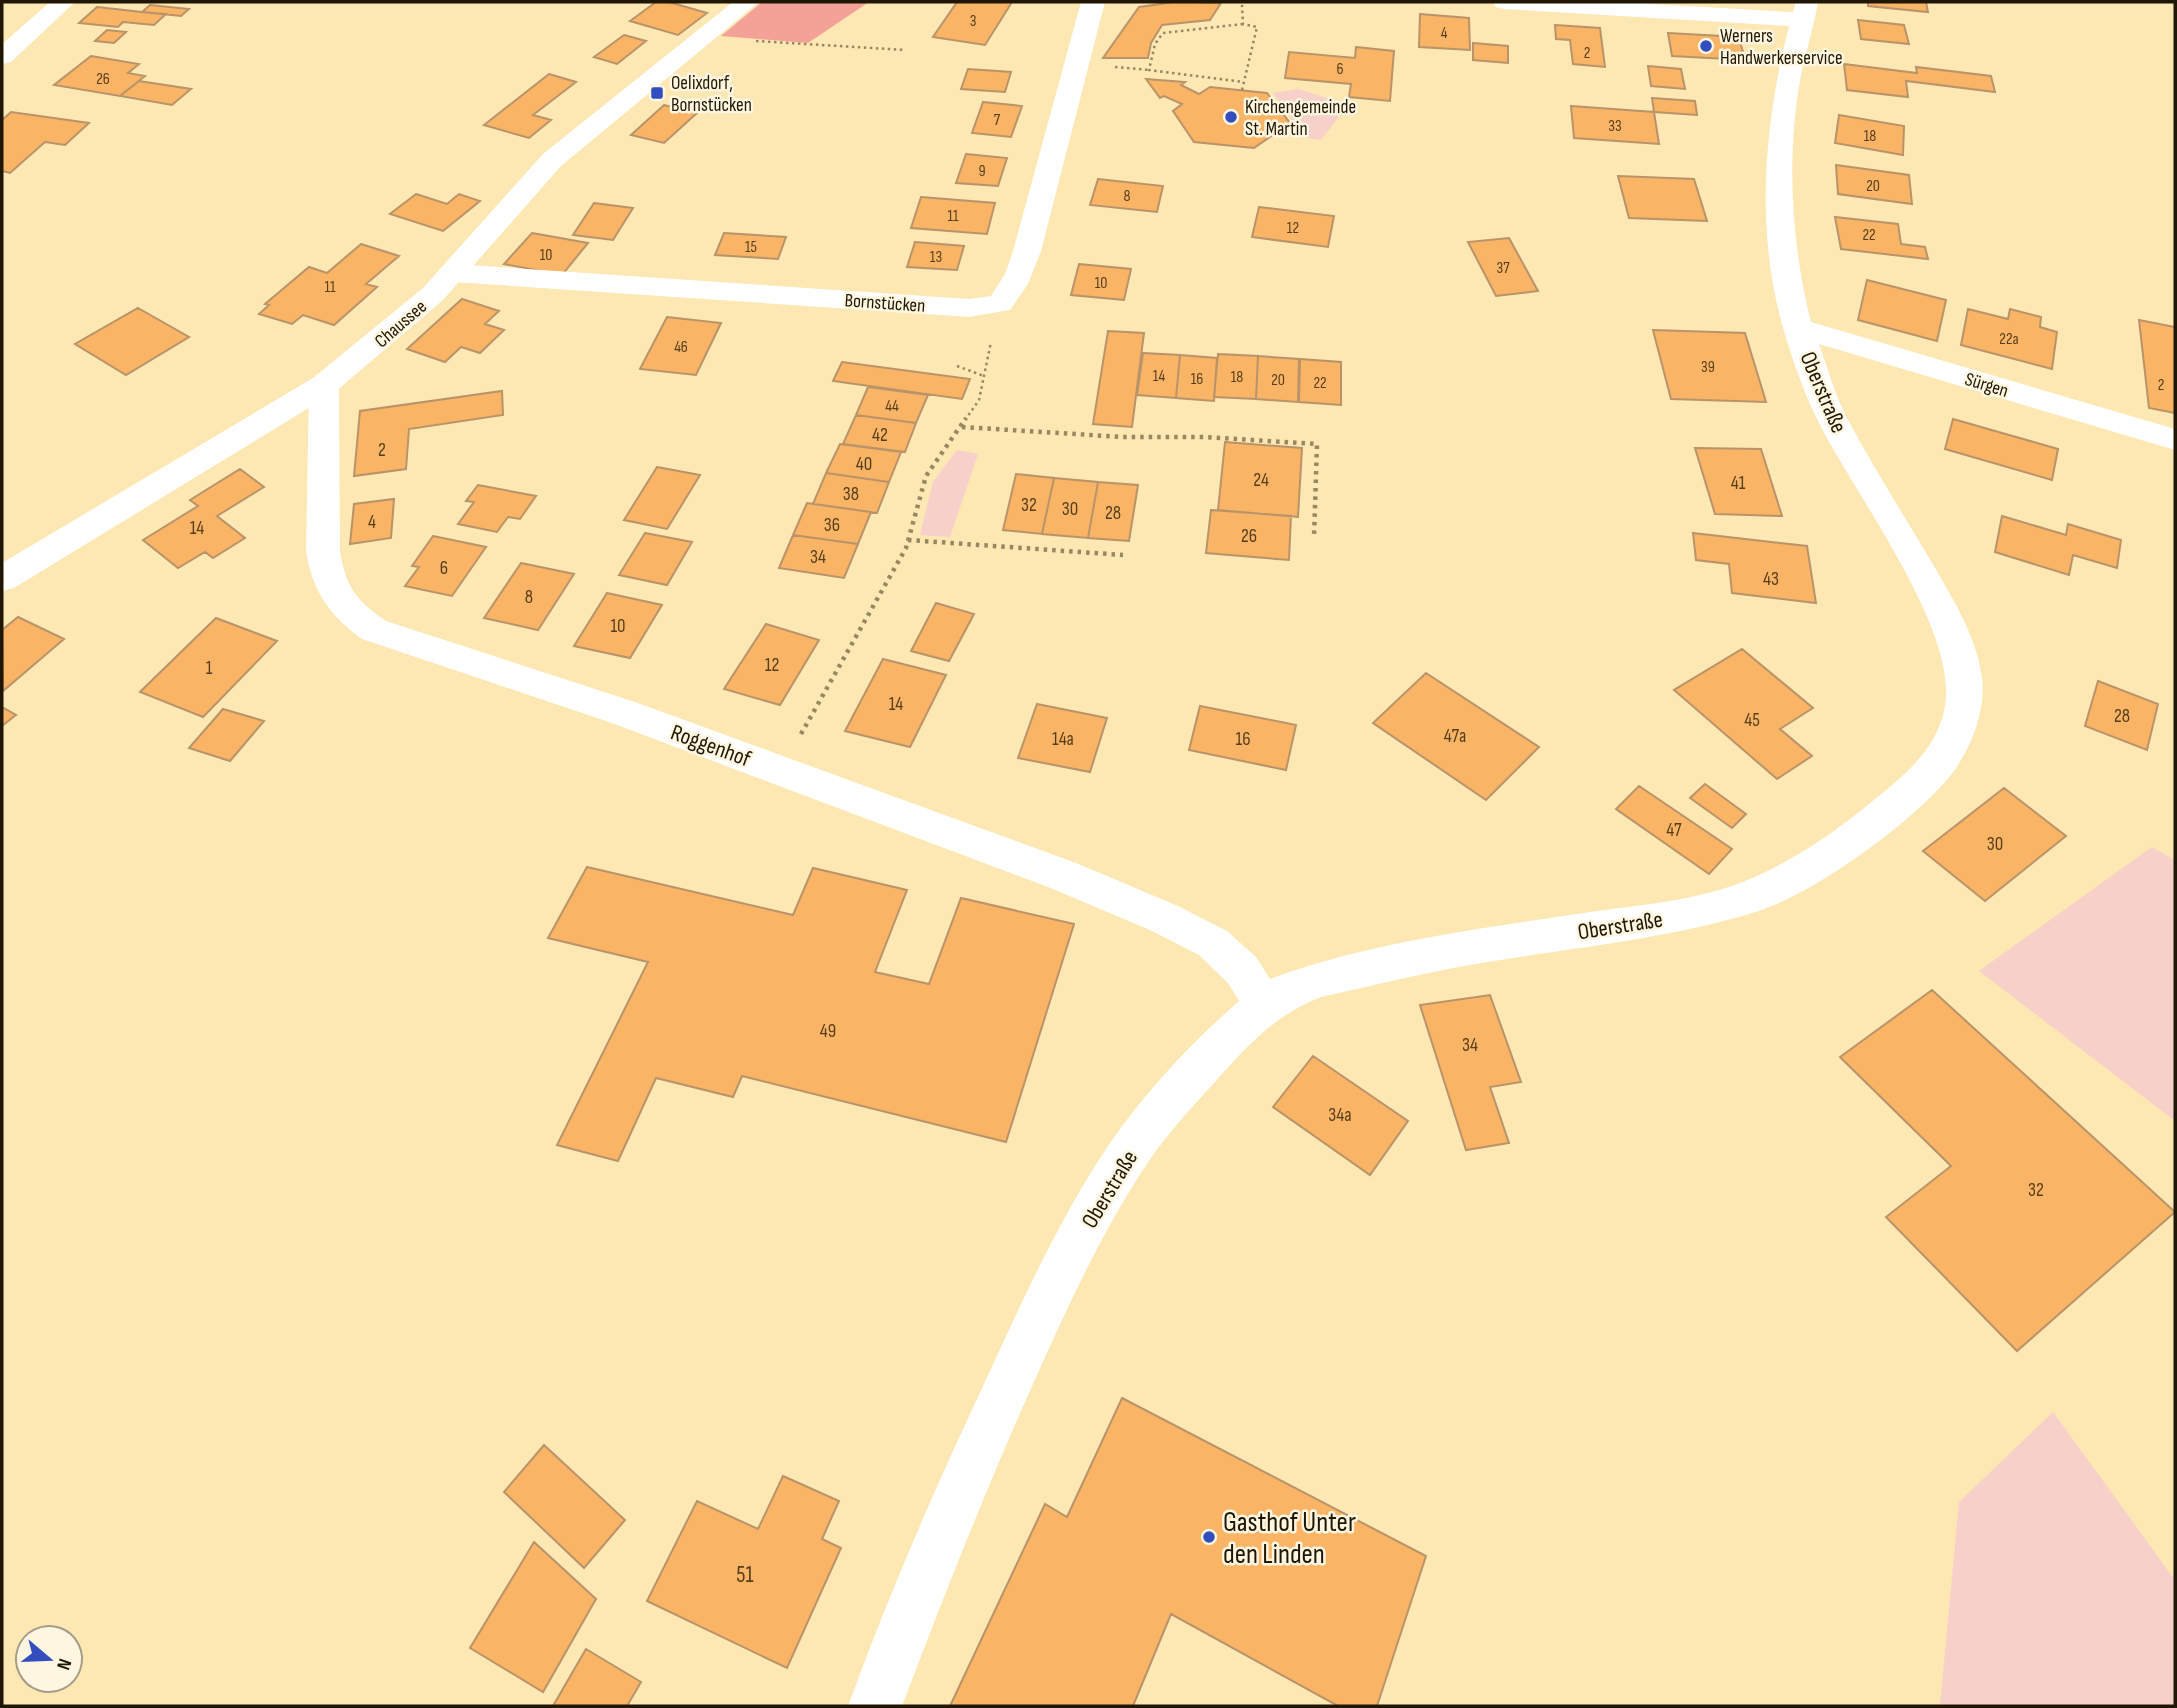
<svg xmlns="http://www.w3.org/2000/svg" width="2177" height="1708" font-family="'Sofia Sans Condensed',sans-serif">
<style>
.green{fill:#f8d0ca}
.forest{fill:#f4a297}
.building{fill:#f9b465;stroke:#b9936a;stroke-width:2}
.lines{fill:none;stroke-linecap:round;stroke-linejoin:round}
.path-far1{stroke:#988862;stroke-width:2.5;stroke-dasharray:2.5 3.5;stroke-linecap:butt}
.path{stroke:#988862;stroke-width:4.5;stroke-dasharray:3.5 5;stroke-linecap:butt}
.minor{fill:#fff;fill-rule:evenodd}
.tertiary{fill:#fff;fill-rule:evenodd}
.poi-dot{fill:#314dbe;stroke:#fef6e1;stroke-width:2.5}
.labels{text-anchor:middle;stroke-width:5;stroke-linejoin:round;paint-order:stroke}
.far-number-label{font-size:16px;fill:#563e1c}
.far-poi-label{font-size:19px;fill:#1f1703;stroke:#fef6e1;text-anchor:start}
.far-street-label{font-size:19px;fill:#1f1703;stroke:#fef6e1}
.number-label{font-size:19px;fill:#563e1c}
.street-label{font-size:23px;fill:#1f1703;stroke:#fef6e1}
.near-number-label{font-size:23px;fill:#563e1c}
.near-poi-label{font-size:28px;fill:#1f1703;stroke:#fef6e1;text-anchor:start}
</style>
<rect width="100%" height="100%" fill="#fde7b2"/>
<path class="green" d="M1299,89L1335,101L1338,118L1321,140L1281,135L1294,123L1273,93Z
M957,450L978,454L950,537L920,535L933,482Z
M2152,847L2175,860V1121L1979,971Z
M2053,1412L2175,1580V1706H1940L1959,1502Z"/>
<path class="forest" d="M762,2H869L808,43L721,36Z"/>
<path class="building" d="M656,2H669L707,13L678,35L630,21Z
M957,2H1012L985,45L933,37Z
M1175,2L1221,3L1210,20L1162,25L1151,43L1148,58H1103L1139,7Z
M1868,2H1926L1928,12L1868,6Z
M150,5L189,9L181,16L142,12Z
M97,7L142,12L166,14L154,25L123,22L118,27L79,23Z
M1420,14L1469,18L1470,50L1419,47Z
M1858,20L1904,25L1909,44L1861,39Z
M1555,25L1600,28L1605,67L1573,64L1570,40L1556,39Z
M107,30L126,32L114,43L95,41Z
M1668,33L1739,37L1745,60L1672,56Z
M624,35L646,41L617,64L594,57Z
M1473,43L1508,46V63L1473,60Z
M1356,47L1394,51L1390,101L1349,97L1351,84L1285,78L1289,52L1355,58Z
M91,56L139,64L128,73L145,76L120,96L54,85Z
M1844,64L1917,73L1916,67L1991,76L1995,92L1906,81L1908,97L1847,90Z
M1648,66L1681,69L1685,89L1651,86Z
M968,69L1011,72L1005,92L961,89Z
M549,74L576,82L533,115L551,120L529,138L484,125Z
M1146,79L1185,82L1181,85L1199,94L1210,87L1267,93L1290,123L1254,148L1194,142L1173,111L1182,104L1164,96L1160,98Z
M139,81L191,89L172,105L120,96Z
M1652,98L1695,101L1697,115L1654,112Z
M983,102L1022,106L1011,137L972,133Z
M664,105L697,113L664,143L631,135Z
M1571,106L1654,112L1659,144L1574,138Z
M11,112L89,123L65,145L45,142L10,173L2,171V120Z
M1839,115L1904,126L1903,155L1835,143Z
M966,154L1007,158L998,186L956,183Z
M1836,165L1909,175L1912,204L1838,194Z
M1618,176L1694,179L1707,221L1629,218Z
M1098,179L1163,186L1157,212L1090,205Z
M416,194L447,204L459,194L480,201L443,231L390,214Z
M921,197L995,203L987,234L911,228Z
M594,203L633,208L613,240L573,235Z
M1259,207L1334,216L1328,247L1252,237Z
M1835,217L1898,224L1901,244L1925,247L1928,259L1841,249Z
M532,233L588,243L562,275L504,264Z
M724,233L786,237L778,259L715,255Z
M1509,238L1538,291L1496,296L1468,242Z
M915,242L964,246L957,270L907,267Z
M361,244L399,256L366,284L377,287L334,325L303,315L292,324L259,314L269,305L265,304L309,267L327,273Z
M1079,264L1131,269L1124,300L1071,295Z
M1867,280L1946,300L1937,341L1858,320Z
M462,299L499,311L485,324L504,330L480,353L461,347L445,362L407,349Z
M138,308L189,337L126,375L75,344Z
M1968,309L2008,319L2010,309L2041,317L2040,327L2057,332L2052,369L1961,345Z
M667,317L721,323L696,375L640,369Z
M2139,320L2175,327V413L2149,408Z
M1653,330L1745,333L1766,402L1671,399Z
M1108,331L1144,333L1132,427L1093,424Z
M1143,353L1180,355L1176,398L1137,395Z
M1218,354L1258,356L1256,399L1214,397Z
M1180,355L1217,358L1214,401L1176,398Z
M1258,356L1299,359L1298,402L1256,399Z
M1300,359L1341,362V405L1299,402Z
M842,362L970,379L962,399L833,381Z
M868,387L928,395L916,423L856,415Z
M502,391L503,415L409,429L406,469L354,476L360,411Z
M856,415L916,423L905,452L843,444Z
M1953,419L2058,449L2052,480L1945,449Z
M1225,442L1302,448L1298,517L1218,510Z
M840,444L901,452L889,482L826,473Z
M1695,448L1761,449L1782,516L1715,514Z
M657,467L700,475L667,529L624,520Z
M240,469L264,487L217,516L245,538L213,558L205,552L178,568L143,540L198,506L190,500Z
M826,473L889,482L877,513L813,504Z
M1016,474L1054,478L1042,534L1003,530Z
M1054,478L1098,482L1088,538L1042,534Z
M1098,482L1138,485L1129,541L1088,538Z
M478,485L536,496L520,519L508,517L497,532L458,524L474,502L466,501Z
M394,499L391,538L350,544L354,504Z
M807,503L871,512L858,544L793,535Z
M1211,510L1291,516L1289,560L1206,553Z
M2002,516L2066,535L2068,524L2121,540L2117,568L2073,555L2069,575L1995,552Z
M645,533L692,542L667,585L619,575Z
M1693,533L1807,546L1816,603L1732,593L1729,564L1696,560Z
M793,535L858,544L844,578L779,568Z
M433,536L486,547L452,596L405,586L419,567L412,566Z
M521,563L574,574L538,630L484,618Z
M607,593L662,605L630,658L574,646Z
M936,603L974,614L949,661L911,651Z
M18,617L64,639L3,691L2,630Z
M216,618L277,641L203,717L140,692Z
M766,624L819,640L780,705L724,689Z
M1742,649L1813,708L1780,729L1812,756L1777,779L1674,690Z
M883,659L946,675L910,747L845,731Z
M1426,673L1539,747L1486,800L1373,723Z
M2098,681L2158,704L2147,750L2085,726Z
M1037,704L1107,718L1090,772L1018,758Z
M1200,706L1296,725L1286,770L1189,750Z
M2,707L16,715L2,726Z
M223,709L264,721L230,761L189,748Z
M1705,784L1746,814L1732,828L1690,798Z
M1639,786L1732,849L1709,874L1616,809Z
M2004,788L2066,836L1985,901L1923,851Z
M587,867L793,915L813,868L907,890L875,972L929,984L961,898L1074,924L1006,1142L742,1076L733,1097L656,1078L618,1161L557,1145L648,962L548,938Z
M1932,990L2175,1212L2017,1351L1886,1217L1951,1166L1840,1057Z
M1490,995L1521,1082L1490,1087L1509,1143L1466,1150L1420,1005Z
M1313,1056L1408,1121L1370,1175L1273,1107Z
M1122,1398L1426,1556L1377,1706H1338L1171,1614L1133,1706H950L1045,1504L1067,1517Z
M544,1445L625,1520L584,1568L504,1492Z
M783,1476L839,1501L822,1539L841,1548L787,1668L647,1601L697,1501L758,1529Z
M534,1542L596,1599L543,1692L470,1648Z
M586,1649L641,1682L627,1706H553Z"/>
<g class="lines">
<path class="path-far1" d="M1243,24L1163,33L1155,44L1149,70L1243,82
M756,41L905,50
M1115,67L1149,70
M1242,90L1257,27L1243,24L1242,6L1245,2
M957,366L984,376
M965,420L979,400L991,342"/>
<path class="path" d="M962,427L1123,437H1204L1317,444L1314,538
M908,540L1123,555
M801,734L906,548L926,476L966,418"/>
<path class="minor" d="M50,2H75L11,62L2,64V44Z
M1081,2H1105L1041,251L1028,284L1010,310L969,317L453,282L443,279L439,273L443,267L453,264L969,299L991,296L1005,274L1013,251Z
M1493,2H1615L1793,12L1796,2H1818C1814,26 1806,51 1801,75C1786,157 1791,242 1811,322L2175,429V450L1819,344C1828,369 1835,396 1848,420C1874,468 1903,514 1931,561C1951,596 1977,636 1982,678C1986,709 1972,746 1954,771C1917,820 1814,894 1756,912C1664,940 1569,948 1475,964C1423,973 1372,986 1321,997C1276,1014 1246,1047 1215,1082C1188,1111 1160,1142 1139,1176C1095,1245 1062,1319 1029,1393C983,1496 942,1601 902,1706H848C886,1602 930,1499 977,1399C1017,1313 1055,1225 1108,1146C1144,1093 1191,1043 1239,1001L1228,983L1199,955L1150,930L1048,887L609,722L362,639C330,616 312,591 306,551L309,385L313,378L324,375L335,378L339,385L340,551C346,588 356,600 386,621L635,702L1076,863L1178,906L1227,931L1256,957L1270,979C1370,942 1478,929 1583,913C1638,905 1699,901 1750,879C1795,860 1838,830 1875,799C1906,774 1938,748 1945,706C1958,628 1852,491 1817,419C1803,391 1792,358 1783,328C1755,230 1764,124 1789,26L1504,9L1496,7Z"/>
<path class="tertiary" d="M733,2H759L561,166L443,300L335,392L14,588L2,591V563L313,378L423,288L543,154Z"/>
</g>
<g class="poi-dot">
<circle cx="1706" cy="46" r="7"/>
<rect x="650" y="86" width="14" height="14" rx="3.5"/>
<circle cx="1231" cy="117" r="7"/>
<circle cx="1209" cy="1537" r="7"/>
</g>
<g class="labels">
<g class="far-number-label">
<text x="973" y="26">3</text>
<text x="1444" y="38">4</text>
<text x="1587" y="58">2</text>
<text x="1340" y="74">6</text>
<text x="103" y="84">26</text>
<text x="997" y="125">7</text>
<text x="1615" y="131">33</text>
<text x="1870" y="141">18</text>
<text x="982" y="176">9</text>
<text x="1873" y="191">20</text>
<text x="1127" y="201">8</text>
<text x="953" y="221">11</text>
<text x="1293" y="233">12</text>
<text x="1869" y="240">22</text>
<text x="751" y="252">15</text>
<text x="546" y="260">10</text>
<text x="936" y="262">13</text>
<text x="1503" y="273">37</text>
<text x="1101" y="288">10</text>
<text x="330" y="292">11</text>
<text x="2009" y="344">22a</text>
<text x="681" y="352">46</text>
<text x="1708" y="372">39</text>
<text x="1159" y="381">14</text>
<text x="1237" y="382">18</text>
<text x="1197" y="384">16</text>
<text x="1278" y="385">20</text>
<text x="1320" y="388">22</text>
<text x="2161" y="390">2</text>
<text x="892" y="411">44</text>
</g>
<g class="far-poi-label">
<text x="1720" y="42">Werners<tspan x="1720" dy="22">Handwerkerservice</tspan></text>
<text x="671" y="89">Oelixdorf,<tspan x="671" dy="22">Bornstücken</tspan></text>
<text x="1245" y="113">Kirchengemeinde<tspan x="1245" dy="22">St. Martin</tspan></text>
</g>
<g class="far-street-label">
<text transform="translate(885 302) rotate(4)" y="7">Bornstücken</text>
<text transform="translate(400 323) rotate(-41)" y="7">Chaussee</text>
<text transform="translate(1987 384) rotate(17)" y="7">Sürgen</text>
</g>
<g class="number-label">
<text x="880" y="441">42</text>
<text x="382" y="456">2</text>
<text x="864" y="470">40</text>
<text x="1261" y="486">24</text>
<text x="1738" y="489">41</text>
<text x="851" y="500">38</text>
<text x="1029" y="511">32</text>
<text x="1070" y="515">30</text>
<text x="1113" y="519">28</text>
<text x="372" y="528">4</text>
<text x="832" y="531">36</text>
<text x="197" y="534">14</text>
<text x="1249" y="542">26</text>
<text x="818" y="563">34</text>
<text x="444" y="574">6</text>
<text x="1771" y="585">43</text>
<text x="529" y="603">8</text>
<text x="618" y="632">10</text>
<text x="772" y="671">12</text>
<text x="209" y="674">1</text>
<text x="896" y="710">14</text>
<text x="2122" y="722">28</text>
<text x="1752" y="726">45</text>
<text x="1455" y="742">47a</text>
<text x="1063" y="745">14a</text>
<text x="1243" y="745">16</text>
<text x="1674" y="836">47</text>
<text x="1995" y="850">30</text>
<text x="828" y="1037">49</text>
<text x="1470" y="1051">34</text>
<text x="1340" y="1121">34a</text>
<text x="2036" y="1196">32</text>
</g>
<g class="street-label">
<text transform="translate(1824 392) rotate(67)" y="8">Oberstraße</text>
<text transform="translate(711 745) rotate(20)" y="8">Roggenhof</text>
<text transform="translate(1620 925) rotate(-9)" y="8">Oberstraße</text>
<text transform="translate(1109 1189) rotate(-59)" y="8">Oberstraße</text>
</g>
<g class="near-number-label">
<text x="745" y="1582">51</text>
</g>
<g class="near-poi-label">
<text x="1223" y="1531">Gasthof Unter<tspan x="1223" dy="32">den Linden</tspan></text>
</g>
</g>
<rect width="2177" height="1708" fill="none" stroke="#1f1703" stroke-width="7"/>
<g transform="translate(49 1659) rotate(109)"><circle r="33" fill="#fef6e1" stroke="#a59d88" stroke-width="2"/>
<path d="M0-5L12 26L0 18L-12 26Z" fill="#314dbe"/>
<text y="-10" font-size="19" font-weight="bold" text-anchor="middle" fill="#1f1703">N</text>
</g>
</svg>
